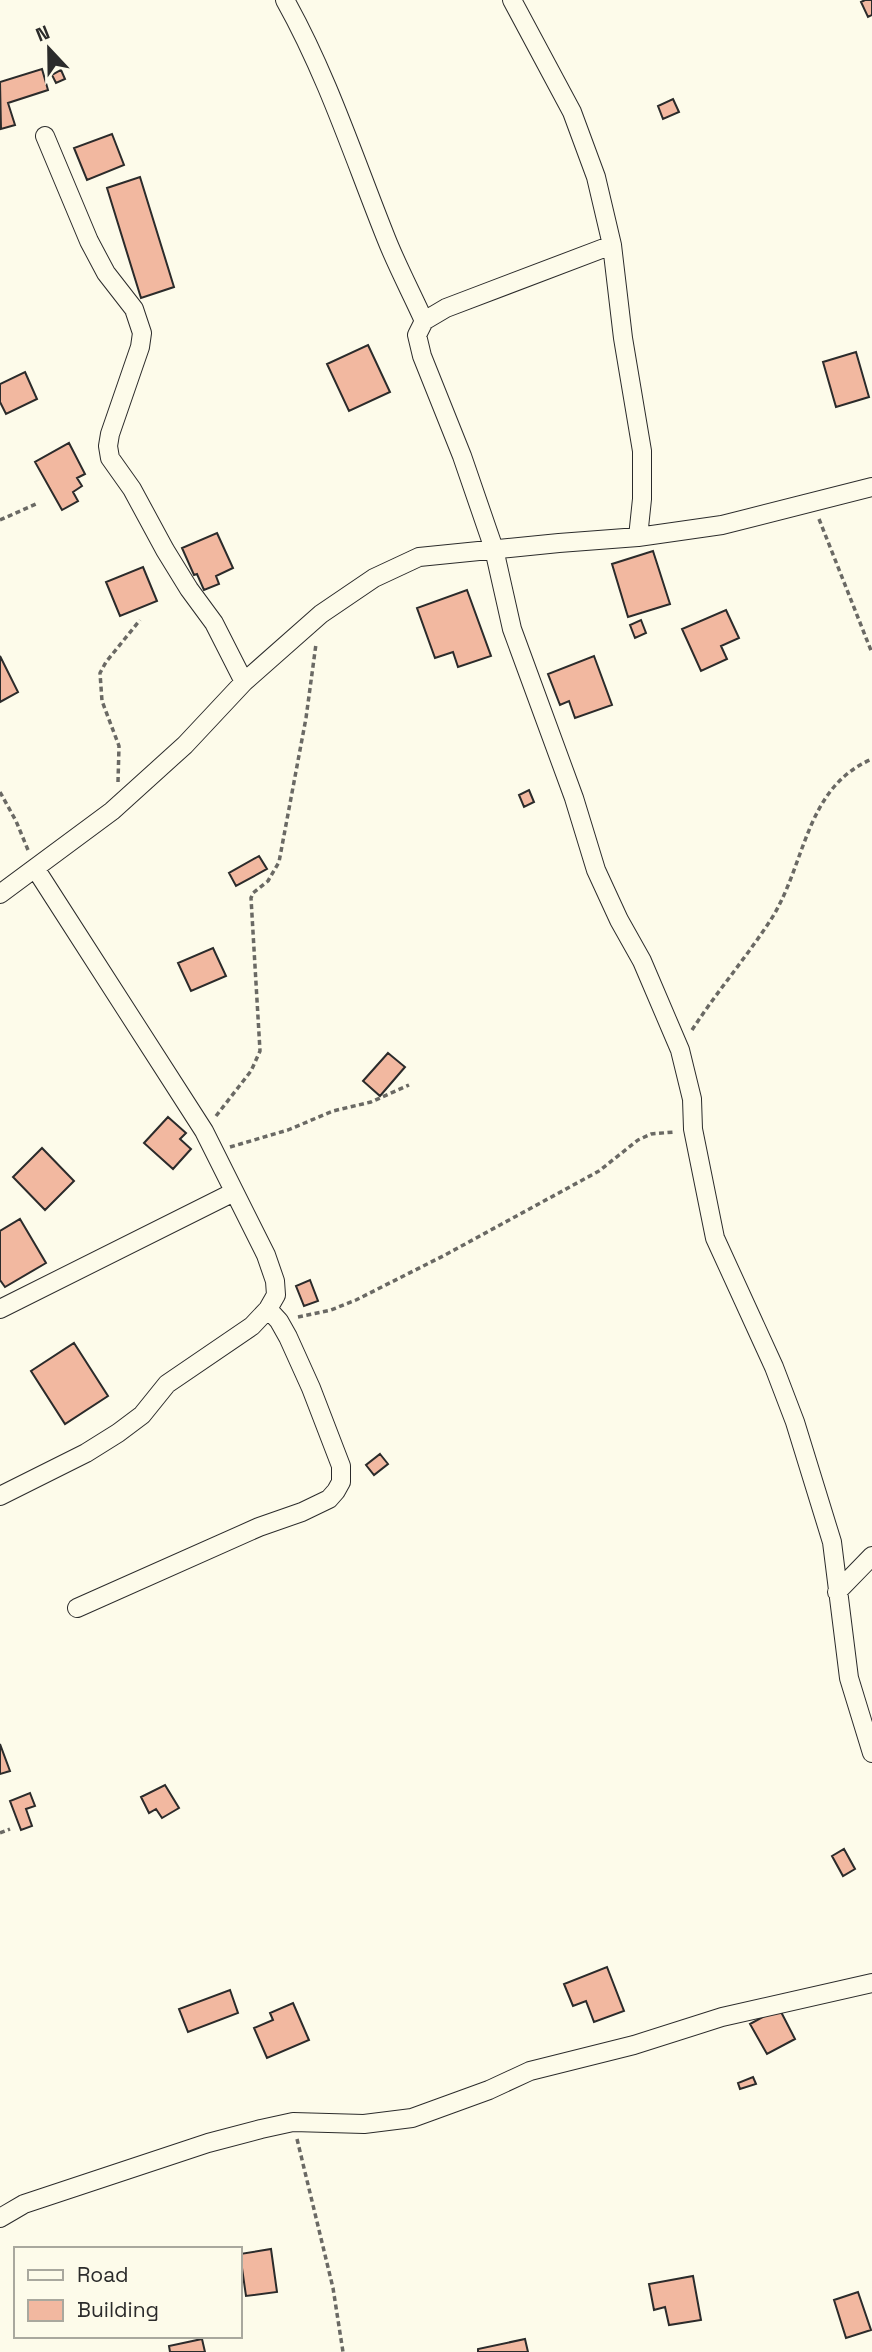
<svg xmlns="http://www.w3.org/2000/svg" width="872" height="2352" font-family="'Space Grotesk',sans-serif">
<style>
.building{fill:#f2b8a0;stroke:#2b2b2b;stroke-width:2}
.lines{fill:none;stroke-linecap:round;stroke-linejoin:round}
.minor-casing{stroke:#2b2b2b;stroke-width:20}
.path{stroke:#6a6964;stroke-width:3.5;stroke-dasharray:5 3.5;stroke-linecap:butt}
.minor{stroke:#fdfbea;stroke-width:18}
</style>
<rect width="100%" height="100%" fill="#fdfbea"/>
<path class="building" d="M865,0H872V15L868,17L861,2Z
M42,69L48,90L8,103L15,125L1,129L0,82Z
M61,70L65,79L56,83L52,75Z
M673,99L679,112L663,119L658,106Z
M112,134L124,165L87,180L74,148Z
M140,177L174,287L141,298L107,188Z
M368,345L390,392L349,411L327,364Z
M856,352L869,397L836,407L823,362Z
M25,372L37,399L6,414L0,402V384Z
M69,443L85,474L77,478L82,486L73,492L78,501L62,510L35,462Z
M217,533L233,568L216,576L219,584L204,590L197,574L194,575L182,548Z
M653,551L670,604L628,617L612,564Z
M143,567L157,601L120,616L106,582Z
M467,590L491,656L458,667L453,652L435,658L417,608Z
M726,610L739,638L721,646L727,659L701,671L682,629Z
M641,620L646,633L635,638L630,625Z
M0,656L18,692L0,702Z
M594,656L612,705L575,718L569,701L560,705L548,674Z
M529,790L534,802L524,807L519,795Z
M259,856L267,869L236,886L229,873Z
M213,948L226,976L191,991L178,963Z
M388,1053L405,1067L380,1096L363,1081Z
M168,1117L186,1133L180,1139L191,1149L173,1169L144,1143Z
M42,1148L74,1181L45,1210L13,1177Z
M20,1219L46,1263L5,1287L0,1280V1231Z
M310,1280L318,1301L304,1306L296,1286Z
M74,1343L108,1396L65,1424L31,1371Z
M380,1454L388,1464L374,1475L366,1465Z
M0,1744L10,1771L0,1774Z
M165,1785L179,1808L162,1818L156,1809L149,1813L141,1797Z
M30,1793L35,1806L26,1809L32,1826L21,1830L10,1801Z
M844,1849L855,1869L843,1876L832,1856Z
M607,1967L624,2011L594,2022L586,2001L573,2006L564,1984Z
M230,1990L238,2013L188,2032L179,2009Z
M293,2003L309,2040L267,2058L254,2028L273,2020L270,2013Z
M779,2008L795,2039L767,2054L750,2024Z
M753,2077L756,2084L740,2089L738,2083Z
M271,2249L277,2292L246,2296L240,2254Z
M693,2276L701,2320L669,2325L665,2307L654,2310L649,2284Z
M858,2292L871,2330L846,2338L834,2300Z
M202,2339L205,2352H170L169,2346Z
M525,2339L528,2352H478V2349Z"/>
<g class="lines">
<g class="minor-casing">
<path id="minor" d="M285,0C327,75 354,158 386,238C397,266 412,294 424,321
M512,0L572,112L596,177L612,245L623,338L642,451V499L638,537
M45,136L89,241L106,273L134,309L142,333L140,347L110,434L108,446L110,458L132,489L165,550L189,589L214,623L244,682
M612,245L446,308L424,321L417,335L422,356L462,456L494,549L512,629L574,798L596,870L619,920L642,961L680,1050L692,1099L693,1129L715,1238L774,1367L795,1422L832,1542L849,1678L872,1753
M0,894L112,811L185,745L244,682L321,614L374,578L419,557L559,543L638,537L722,525L872,487
M0,1309L234,1192
M0,1496L86,1453L118,1433L142,1415L167,1384L252,1326L268,1309L276,1295L275,1281L266,1255L204,1131L35,868
M837,1592L872,1556
M77,1608L259,1527L302,1512L329,1499L336,1491L341,1482V1466L311,1388L288,1337L279,1321L268,1309
M0,2218L24,2204L208,2143L261,2129L293,2122L364,2124L412,2118L489,2090L530,2071L634,2045L722,2017L872,1983"/>
</g>
<path class="path" d="M819,519L872,653
M0,520L36,504
M118,782L119,746L102,701L100,673L106,662L140,620
M0,792L16,821L28,850
M692,1030C716,993 745,959 770,921C806,866 804,788 872,759
M216,1116L251,1071L260,1051L251,898L253,893L268,881L279,862L306,718L316,644
M230,1147L288,1130L333,1111L371,1102L409,1085
M298,1317L331,1310L356,1300L445,1255L599,1171L638,1140L651,1134L674,1132
M0,1833L10,1829
M297,2139L333,2288L343,2352"/>
<use href="#minor" class="minor"/>
</g>
<rect x="14" y="2247" width="228" height="91" fill="#fdfbea" stroke="#a9a89e" stroke-width="2"/>
<rect x="28" y="2270" width="35" height="10" fill="#fdfbea" stroke="#a9a89e" stroke-width="2"/>
<text x="77" y="2282" font-size="21" fill="#2b2b2b">Road</text>
<rect x="28" y="2300" width="35" height="21" fill="#f2b8a0" stroke="#a9a89e" stroke-width="2"/>
<text x="77" y="2317" font-size="21" fill="#2b2b2b">Building</text>
<g transform="translate(49 49) rotate(338)" stroke="#fdfbea" stroke-width="5" paint-order="stroke">
<path d="M0-5L12 26L0 18L-12 26Z" fill="#2b2b2b"/>
<text y="-10" font-size="19" font-weight="bold" text-anchor="middle" fill="#2b2b2b">N</text>
</g>
</svg>
